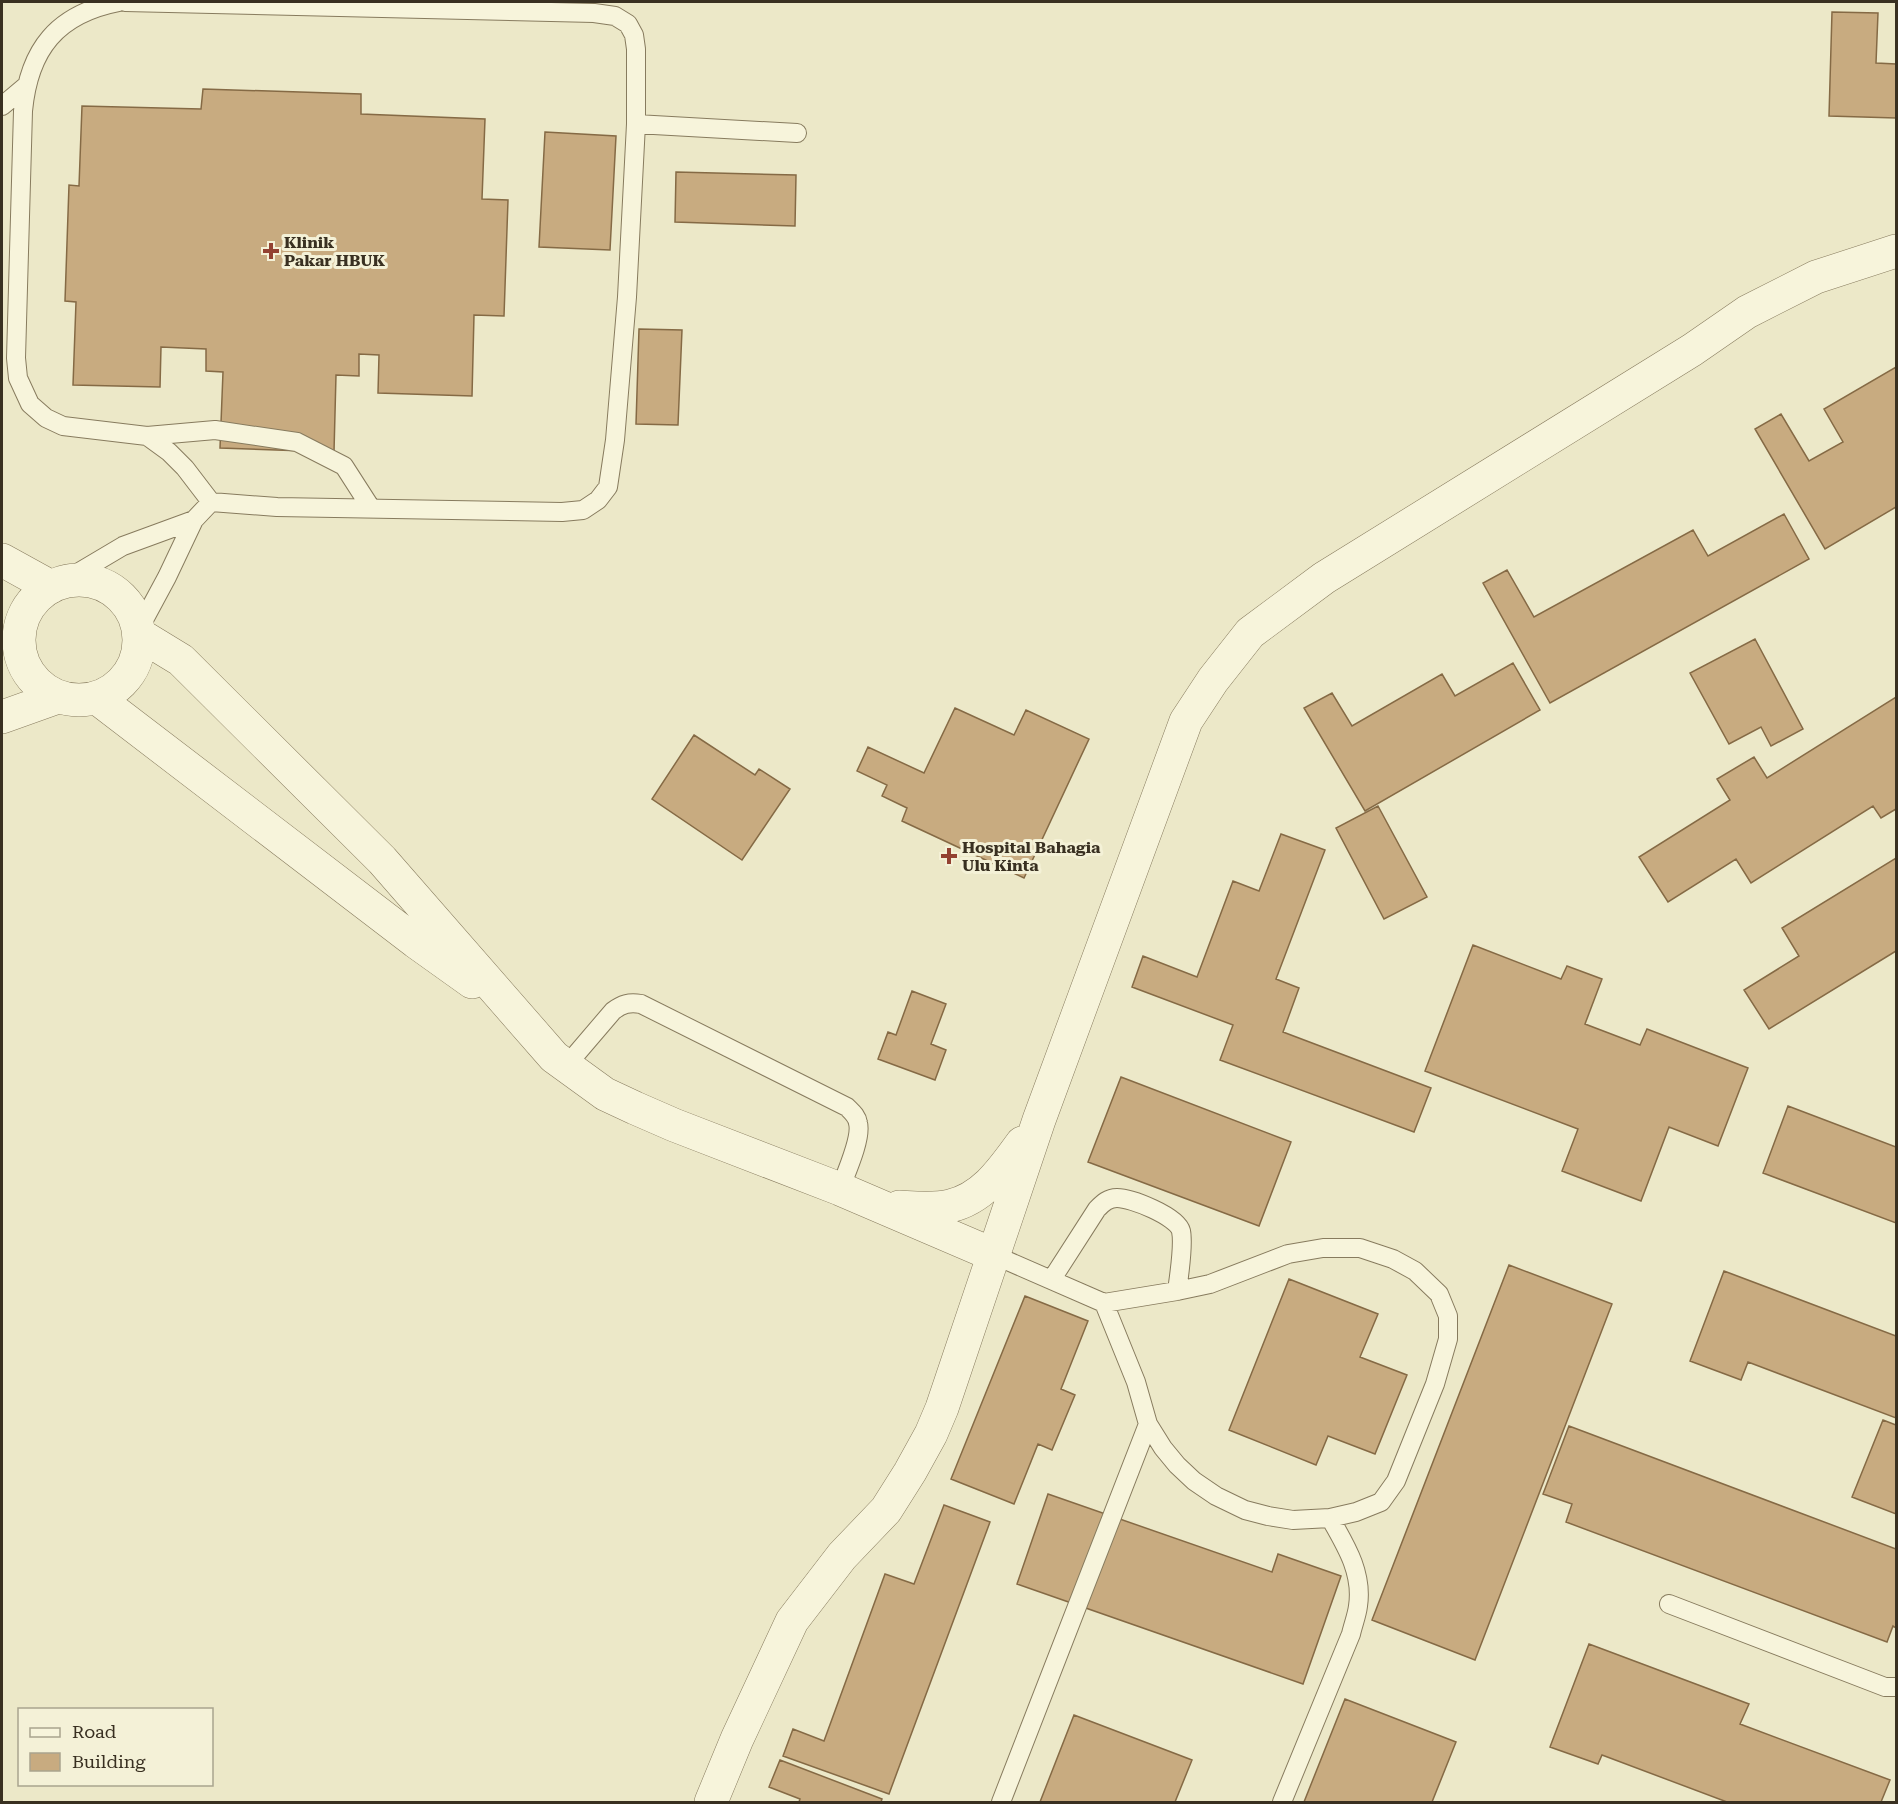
<svg xmlns="http://www.w3.org/2000/svg" width="1898" height="1804" font-family="'Roboto Serif',serif">
<style>
.building{fill:#c8ab80;stroke:#856a45;stroke-width:1.5}
.lines{fill:none;stroke-linecap:round;stroke-linejoin:round}
.service-casing{stroke:#877b5e;stroke-width:20}
.minor-casing{stroke:#877b5e;stroke-width:34}
.service{stroke:#f7f4db;stroke-width:18}
.minor{stroke:#f7f4db;stroke-width:33}
.poi-dot{fill:#934131;stroke:#f4f1d7;stroke-width:2}
.labels{text-anchor:middle;stroke-width:6;stroke-linejoin:round;paint-order:stroke}
.poi-label{font-size:16px;font-weight:bold;fill:#393021;stroke:#f4f1d7;text-anchor:start}
</style>
<rect width="100%" height="100%" fill="#ece8c8"/>
<path class="building" d="M1832,12L1878,13L1876,63L1896,64V118L1829,116Z
M203,89L361,94V114L485,119L482,199L508,200L504,316L474,315L472,396L378,393L379,355L359,354V376L336,375L334,452L220,448L223,372L206,371V349L161,347L160,387L73,385L76,302L65,301L69,185L79,186L82,106L201,109Z
M545,132L616,136L610,250L539,247Z
M676,172L796,175L795,226L675,222Z
M639,329L682,330L678,425L636,424Z
M1896,367V507L1825,549L1755,429L1781,414L1809,461L1843,442L1824,409Z
M1784,514L1809,559L1550,703L1483,583L1507,570L1534,617L1693,530L1708,556Z
M1755,639L1803,729L1771,746L1761,727L1729,744L1690,673Z
M1513,663L1540,710L1365,811L1304,708L1332,693L1352,726L1442,674L1455,696Z
M1896,697V809L1881,818L1873,806L1751,883L1736,859L1668,902L1639,857L1730,800L1717,779L1754,757L1767,778Z
M955,708L1014,735L1026,710L1089,739L1024,878L902,821L907,808L882,796L887,785L857,771L868,747L924,773Z
M694,735L755,775L759,769L790,789L742,860L652,799Z
M1378,806L1427,897L1384,919L1336,828Z
M1281,834L1325,850L1276,979L1299,988L1283,1032L1431,1088L1414,1132L1220,1060L1233,1025L1132,987L1143,956L1197,977L1233,881L1259,891Z
M1896,858V951L1769,1029L1744,990L1799,956L1782,928Z
M1473,945L1561,979L1567,966L1602,979L1585,1024L1640,1045L1647,1029L1748,1068L1718,1146L1669,1127L1641,1201L1562,1171L1578,1129L1425,1071Z
M912,991L946,1004L931,1044L946,1050L935,1080L878,1059L888,1032L896,1035Z
M1121,1077L1291,1142L1259,1226L1088,1162Z
M1788,1106L1896,1147V1223L1763,1173Z
M1509,1265L1612,1304L1475,1660L1372,1620Z
M1724,1271L1896,1336V1418L1748,1362L1741,1380L1690,1361Z
M1289,1279L1378,1314L1360,1357L1407,1375L1375,1454L1328,1436L1316,1465L1229,1430Z
M1025,1296L1088,1321L1061,1389L1075,1395L1052,1450L1038,1444L1014,1504L951,1479Z
M1883,1420L1896,1425V1514L1852,1497Z
M1569,1426L1896,1549V1628L1893,1626L1887,1642L1566,1522L1572,1504L1543,1494Z
M1048,1494L1272,1572L1278,1554L1341,1576L1303,1684L1017,1584Z
M944,1505L990,1522L889,1794L783,1756L793,1729L824,1741L885,1574L914,1584Z
M1589,1644L1749,1704L1740,1724L1890,1780L1881,1802H1727L1602,1755L1598,1764L1550,1747Z
M1345,1699L1456,1742L1432,1802H1304Z
M1074,1715L1192,1760L1175,1802H1040Z
M780,1760L882,1799L881,1802H799L800,1799L769,1787Z"/>
<g class="lines">
<g class="service-casing">
<path id="service" d="M119,2C57,14 29,49 23,111L16,358L18,378L30,404L46,418L63,426L147,436L169,452L185,468L211,502
M125,2L594,13L615,16L628,24L634,35L636,49V124L627,297L615,440L608,487L598,500L583,510L562,512L277,507L211,502L194,520L167,577L139,629
M2,106L26,86
M636,124L797,133
M147,436L215,430L297,442L344,466L371,508
M64,581L123,546L194,520
M566,1066L613,1011C622,1004 629,1002 641,1004L847,1107C852,1112 857,1116 858,1123C862,1138 846,1173 840,1189
M994,1255L1104,1303L1177,1291L1210,1284L1288,1254L1323,1248H1360L1393,1259L1415,1271L1439,1294L1448,1316V1339L1435,1384L1396,1481L1381,1502L1356,1512L1330,1518L1293,1520L1268,1516L1245,1510L1216,1496L1194,1481L1177,1465L1163,1448L1148,1424L1136,1382L1104,1303
M1052,1279L1097,1209C1103,1203 1108,1198 1117,1198C1131,1198 1177,1216 1181,1231C1184,1245 1179,1276 1177,1291
M1669,1604L1885,1687H1896
M1001,1802L1148,1424
M1282,1802L1351,1634C1353,1625 1357,1615 1358,1606C1363,1573 1346,1546 1330,1518"/>
</g>
<g class="minor-casing">
<path id="minor" d="M2,560L51,587
M19 640a60 60 0 1 1 120 0a60 60 0 1 1-120 0Z
M140,635L181,660L382,860L554,1057L605,1094L635,1108L674,1125L840,1189L994,1255
M97,698L416,942L472,982
M2,717L58,697
M899,1207C916,1208 934,1210 950,1206C984,1198 1003,1169 1022,1143
M711,1802L737,1739L792,1621L842,1556L886,1510L910,1472L931,1434L942,1408L1039,1120L1186,721L1213,680L1250,633L1324,578L1692,350L1747,312L1816,277L1896,251"/>
</g>
<use href="#service" class="service"/>
<use href="#minor" class="minor"/>
</g>
<g class="poi-dot">
<path d="M268 242h6v6h6v6h-6v6h-6v-6h-6v-6h6z"/>
<path d="M946 847h6v6h6v6h-6v6h-6v-6h-6v-6h6z"/>
</g>
<g class="labels">
<g class="poi-label">
<text x="284" y="248">Klinik<tspan x="284" dy="18">Pakar HBUK</tspan></text>
<text x="962" y="853">Hospital Bahagia<tspan x="962" dy="18">Ulu Kinta</tspan></text>
</g>
</g>
<rect width="1898" height="1804" fill="none" stroke="#393021" stroke-width="6"/>
<rect x="18" y="1708" width="195" height="78" fill="#f4f1d7" stroke="#a9a48e" stroke-width="1.5"/>
<rect x="30" y="1728" width="30" height="9" fill="#f7f4db" stroke="#a9a48e" stroke-width="1.5"/>
<text x="72" y="1738" font-size="18" fill="#393021">Road</text>
<rect x="30" y="1753" width="30" height="18" fill="#c8ab80" stroke="#a9a48e" stroke-width="1.5"/>
<text x="72" y="1768" font-size="18" fill="#393021">Building</text>
</svg>
